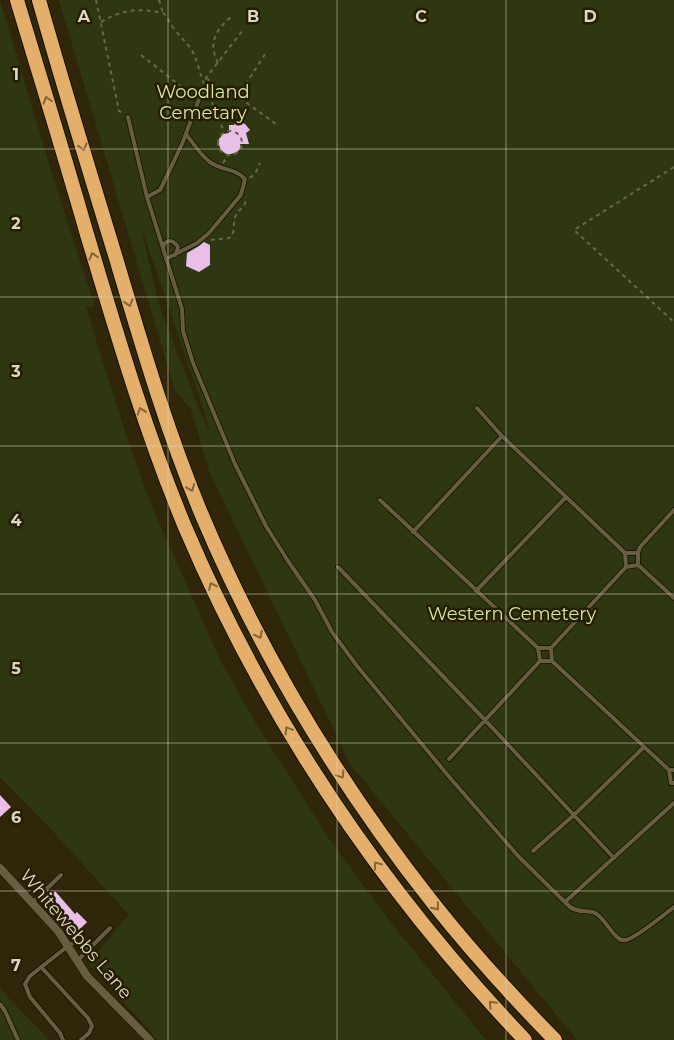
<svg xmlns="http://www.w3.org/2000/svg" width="674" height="1040" font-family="Montserrat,sans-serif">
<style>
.green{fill:#2e3712;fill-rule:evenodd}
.building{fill:#e9bfea}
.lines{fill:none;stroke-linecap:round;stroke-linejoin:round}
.lane-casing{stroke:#180f00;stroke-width:5.5}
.street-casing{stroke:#180f00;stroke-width:9}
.highway-casing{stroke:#180f00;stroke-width:16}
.path{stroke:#6c644d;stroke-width:2;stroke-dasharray:4 4;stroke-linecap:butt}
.lane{stroke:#675d41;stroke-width:4}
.street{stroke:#675d41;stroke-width:8}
.highway{stroke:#e3af6a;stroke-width:14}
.oneway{stroke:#846636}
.grid{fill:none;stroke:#dcd6c7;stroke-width:1;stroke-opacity:0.55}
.labels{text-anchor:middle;stroke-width:5;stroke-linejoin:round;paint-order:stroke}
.park-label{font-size:18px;fill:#d4ea9c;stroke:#261d03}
.street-label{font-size:18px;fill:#dcd6c7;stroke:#261d03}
.grid-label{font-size:16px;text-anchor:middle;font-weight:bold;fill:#dcd6c7;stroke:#261d03;stroke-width:5;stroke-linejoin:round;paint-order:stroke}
</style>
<rect width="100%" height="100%" fill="#30270b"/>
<path class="green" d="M0,0L55,184L95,307H86L105,369L131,450L152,507L220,660L258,727L330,840L392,924L486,1040H157L145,1025L88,963L129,915L49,827L0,777Z
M59,0H674V1040H577L351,765L209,471L191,409L175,391ZM140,224L201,401L210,432L201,414L159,305Z
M0,987L3,992L43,1033L48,1040H0Z"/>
<path class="building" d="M236,120L245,124L250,130L246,133L249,144H240L241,148L237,152L231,154H226L221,150L219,145V139L223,134L229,133V125H234Z
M204,242L210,245V265L199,272L186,266L187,253L199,246Z
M0,795L11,807L0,817Z
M51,890L54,893L55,891L75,914L77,912L87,922L76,933L72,929L70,930L64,924L66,922L53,907L50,909L43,901L45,899L44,897Z"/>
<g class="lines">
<g class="lane-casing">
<path id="lane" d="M128,117L147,197L182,309L183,331L193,363L235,464L266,526L288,561L315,600L332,632L357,666L451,779L519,857L570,907C580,914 588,909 595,913C604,918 609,930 616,936C619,939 623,941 626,940C636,938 665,914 674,907
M147,197L160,190L164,182L182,144L201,94L206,89
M163,247C166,239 173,239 178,247L177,251L175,255
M166,259L197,243L209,233L240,196L242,191L245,179C234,168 225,171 213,164C203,159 193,143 186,134
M477,408L502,436L625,553H638V565L674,598
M380,500L538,648H551L552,661L669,770H674
M413,532L502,436
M625,553L626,567L638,565
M638,553L640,547L674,510
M338,567L485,720L614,858
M476,591L566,497
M538,648L540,661H552
M551,648L626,567
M449,759L540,661
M669,770L671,783H674
M533,851L574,815L644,747
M565,902L674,803
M32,903L61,875
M77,961L110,928
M41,967L88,1018L92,1026L89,1033L81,1040
M0,1004L5,1011L18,1040
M63,1040L60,1033L30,997L25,984L30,976L68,946L73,943H79L88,951"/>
</g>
<g class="street-casing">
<path id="street" d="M0,868L58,931L87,976L150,1040"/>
</g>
<g class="highway-casing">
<path id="highway" d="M17,0C40,77 64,154 86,231C116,331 145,431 185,527C266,718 382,890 525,1040
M39,0C63,85 89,170 115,255C141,342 166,429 201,513C260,653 339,784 433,903C471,951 512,996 555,1040"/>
</g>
<path class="path" d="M96,0L119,111L123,113
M159,0L163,13
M101,22C123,9 138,8 163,13C168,17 168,21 172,26C179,36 188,43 194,54C198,63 200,74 204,84
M141,55L193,96
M218,63C208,43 215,31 231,17
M206,78L225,93L240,98L276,124
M205,79L243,30
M209,95L224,132
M237,98L267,51
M218 143a12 12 0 1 1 24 0a12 12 0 1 1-24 0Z
M223,163L228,155
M674,167L574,230L674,322
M250,178L256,172L260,163
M211,240L229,238L232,236C235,229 233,220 236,215C240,208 247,206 246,197"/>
<use href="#lane" class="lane"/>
<use href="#street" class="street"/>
<use href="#highway" class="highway"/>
</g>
<defs><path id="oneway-chevron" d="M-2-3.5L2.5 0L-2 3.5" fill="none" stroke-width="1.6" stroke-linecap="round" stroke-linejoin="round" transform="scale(1.25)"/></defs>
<g class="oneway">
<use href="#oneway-chevron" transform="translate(47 100) rotate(-106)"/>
<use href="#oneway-chevron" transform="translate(83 147) rotate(74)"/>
<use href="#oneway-chevron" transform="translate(93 256) rotate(-106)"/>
<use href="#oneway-chevron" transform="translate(129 303) rotate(73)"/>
<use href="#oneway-chevron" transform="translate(141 411) rotate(-109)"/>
<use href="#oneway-chevron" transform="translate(191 488) rotate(68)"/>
<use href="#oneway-chevron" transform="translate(212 586) rotate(-115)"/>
<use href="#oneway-chevron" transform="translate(259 635) rotate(63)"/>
<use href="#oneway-chevron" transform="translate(288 730) rotate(-121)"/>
<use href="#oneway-chevron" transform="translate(341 775) rotate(58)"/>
<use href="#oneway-chevron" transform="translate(377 865) rotate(-127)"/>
<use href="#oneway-chevron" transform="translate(436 907) rotate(51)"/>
<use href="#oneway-chevron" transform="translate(492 1004) rotate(-133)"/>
</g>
<path class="grid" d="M168,0V1040M337,0V1040M506,0V1040M0,149H674M0,297H674M0,446H674M0,594H674M0,743H674M0,891H674"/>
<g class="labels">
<g class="park-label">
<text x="203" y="98">Woodland<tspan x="203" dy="21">Cemetary</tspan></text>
<text x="512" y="620">Western Cemetery</text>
</g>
<g class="street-label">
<text transform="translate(76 934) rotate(50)" y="6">Whitewebbs Lane</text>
</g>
</g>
<g class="grid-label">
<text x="84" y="22">A</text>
<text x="253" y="22">B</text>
<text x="421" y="22">C</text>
<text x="590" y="22">D</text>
<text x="16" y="80">1</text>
<text x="16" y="229">2</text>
<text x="16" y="377">3</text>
<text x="16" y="526">4</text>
<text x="16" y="674">5</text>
<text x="16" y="823">6</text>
<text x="16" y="971">7</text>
</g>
</svg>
